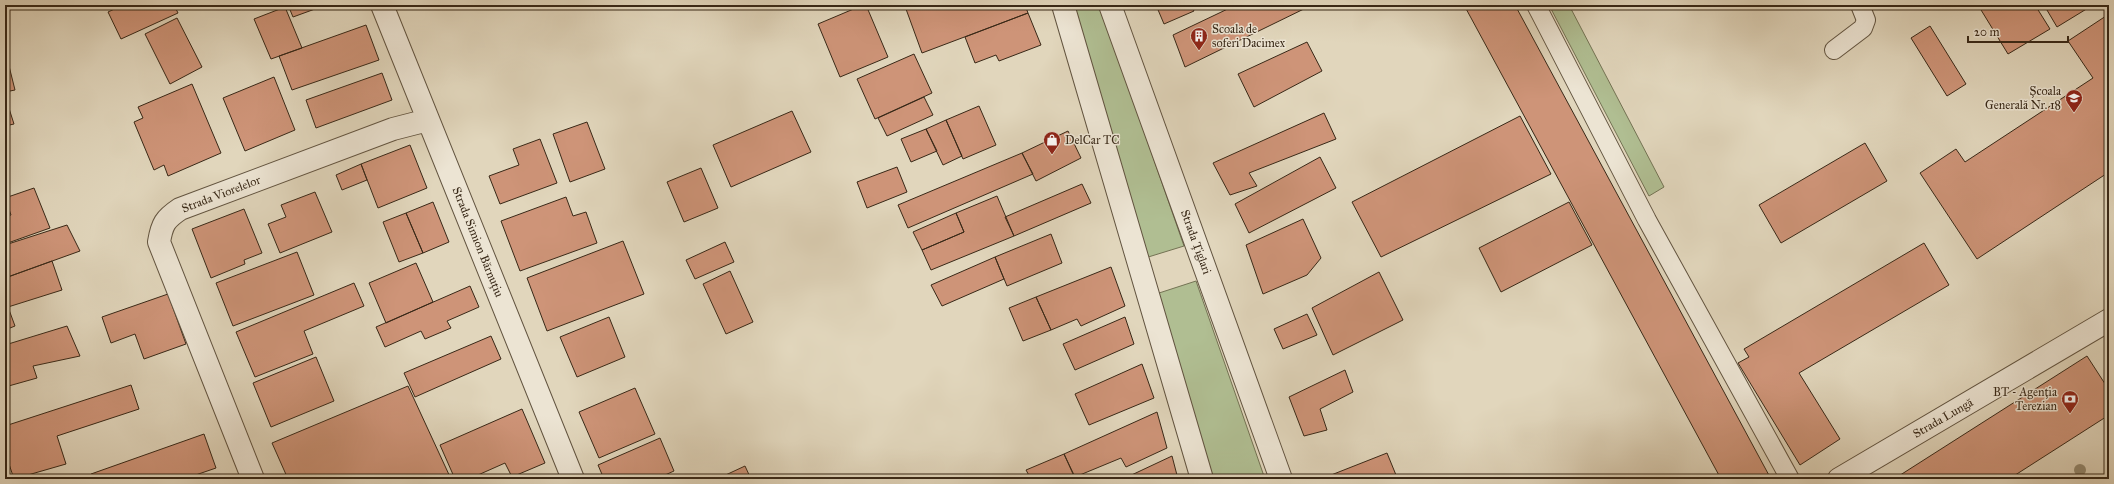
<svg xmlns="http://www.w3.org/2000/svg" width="2114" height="484" font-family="'IM FELL Great Primer',serif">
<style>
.green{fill:#b0be92;stroke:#747354}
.building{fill:#ce9478;stroke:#382817}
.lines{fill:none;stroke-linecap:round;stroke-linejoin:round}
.service-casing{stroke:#625440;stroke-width:20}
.minor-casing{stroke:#625440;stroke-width:24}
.tertiary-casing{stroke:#625440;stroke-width:24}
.service{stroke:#ece4d3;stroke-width:18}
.minor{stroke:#ece4d3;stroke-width:22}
.tertiary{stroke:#ece4d3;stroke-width:22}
.tree{fill:#958b72}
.labels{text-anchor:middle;stroke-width:3;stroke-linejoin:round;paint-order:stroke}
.poi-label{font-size:12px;fill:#382817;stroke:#ece4d3;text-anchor:start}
.street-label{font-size:12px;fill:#382817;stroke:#ece4d3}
</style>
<rect width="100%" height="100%" fill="#e1d6bc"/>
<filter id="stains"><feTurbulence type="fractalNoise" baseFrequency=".005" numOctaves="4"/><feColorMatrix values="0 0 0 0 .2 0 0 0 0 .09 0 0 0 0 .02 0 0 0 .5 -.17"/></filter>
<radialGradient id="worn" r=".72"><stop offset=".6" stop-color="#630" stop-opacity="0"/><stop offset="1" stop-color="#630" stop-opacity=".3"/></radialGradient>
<path class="green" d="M1068,5H1100L1184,246L1145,258Z
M1549,5H1569L1664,187L1649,196Z
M1196,281L1265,479H1212L1156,294Z"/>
<path class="building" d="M123,5H174L178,13L121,39L108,12Z
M288,5H326L293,17Z
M863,5H866L888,57L840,77L818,24Z
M917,5H1025L1028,13L922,53L906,9Z
M1156,5H1191L1194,11L1164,24Z
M1236,5H1312L1185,67L1173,35Z
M1464,5H1515L1771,479H1721Z
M1978,5H2035L2050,29L2008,54Z
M2044,5H2093L2057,27Z
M285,7L302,48L271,59L254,19Z
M1028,13L1041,45L999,61L996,55L975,63L965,37Z
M2109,14V172L1977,259L1920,173L1956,149L1965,162L2093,78L2068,41Z
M177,18L202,67L170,84L145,34Z
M366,25L379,60L292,90L279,56Z
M1930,26L1966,84L1947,96L1911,38Z
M1307,42L1322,71L1254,107L1238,74Z
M914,54L932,93L875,119L857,79Z
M5,58H7L15,90L5,92Z
M382,73L392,100L316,128L306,100Z
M274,77L295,130L245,151L223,98Z
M192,84L221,153L168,176L164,165L154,170L134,122L143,118L138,107Z
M5,96L14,124L5,126Z
M924,97L933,115L887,136L878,118Z
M979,106L996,145L963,159L946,120Z
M792,111L811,152L731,187L713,145Z
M1324,113L1336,139L1249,173L1257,186L1230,195L1213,163Z
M1520,116L1551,174L1381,257L1352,202Z
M946,120L962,156L943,165L926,129Z
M587,122L605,169L570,182L553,134Z
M926,129L937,151L911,162L901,139Z
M1068,131L1081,158L1036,181L1022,153Z
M540,139L557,183L500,204L489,176L519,165L513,149Z
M1865,143L1887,181L1781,243L1759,205Z
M410,145L427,188L378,208L361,164Z
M1022,153L1033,174L908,228L898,205Z
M1320,157L1336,188L1249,233L1235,204Z
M361,164L367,180L342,190L336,175Z
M897,167L907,192L867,208L857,182Z
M701,168L718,208L684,222L667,182Z
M1082,184L1091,203L1014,236L1005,217Z
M34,188L50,228L5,244V217L11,215L5,198Z
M315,192L332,232L280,253L268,224L286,217L281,205Z
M997,196L1014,236L931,270L922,250L964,232L956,213Z
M566,197L573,216L586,212L597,243L520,271L501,221Z
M433,202L449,242L423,253L406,213Z
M1569,202L1592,245L1501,292L1479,248Z
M244,209L262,253L244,260L245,264L211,278L192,229Z
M406,213L423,253L399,262L383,222Z
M956,213L964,232L922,250L913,232Z
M1303,219L1321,258L1307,275L1263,294L1246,245Z
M67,225L80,251L5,278V245Z
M1051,234L1062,263L1007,286L995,257Z
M623,241L644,294L547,331L527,278Z
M725,242L734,262L695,279L686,260Z
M1924,243L1949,285L1799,373L1840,439L1800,465L1738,363L1749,357L1744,349Z
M297,252L314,295L233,326L216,283Z
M995,257L1004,279L942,306L931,285Z
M52,261L62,290L8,307L15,326L5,330V278Z
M416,263L433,302L386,323L369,283Z
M1111,267L1125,306L1081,326L1077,319L1051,330L1036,297Z
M730,271L753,322L726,334L703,284Z
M1379,272L1403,320L1333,355L1312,308Z
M354,283L364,306L304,331L313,354L255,377L236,332Z
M470,286L479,307L447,321L451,328L425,339L421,331L385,347L376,327Z
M168,294L186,344L144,359L135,334L111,343L102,317Z
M1036,297L1051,330L1023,341L1009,308Z
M1307,314L1317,335L1283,349L1274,329Z
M609,317L625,357L577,377L560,337Z
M1125,317L1134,344L1075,370L1063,344Z
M67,326L80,356L33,366L37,378L5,387V345Z
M491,336L501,359L415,397L404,373Z
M2087,356L2109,390V415L2009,479H1894Z
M316,357L334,401L271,427L253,383Z
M1142,364L1154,398L1089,425L1075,394Z
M1345,370L1353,392L1320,409L1327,430L1304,436L1289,397Z
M131,385L139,409L57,436L66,464L14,479L5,452V426Z
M408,386L451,479H288L272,443Z
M635,388L655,434L599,458L579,412Z
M522,409L545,463L512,477L505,463L469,479H455L440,445Z
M1157,412L1167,448L1126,467L1121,458L1075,477L1064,454Z
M204,434L216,468L184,479H93L91,474Z
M660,438L674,471L656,479H604L598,465Z
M1387,453L1396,475L1385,479H1321Z
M1064,454L1073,474L1062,479H1031L1026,470Z
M1172,456L1178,479H1123Z
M745,466L751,479H717Z"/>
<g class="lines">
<g class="service-casing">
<path id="service" d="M1536,5L1647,220L1790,479
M1834,50L1863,28L1866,20L1860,5"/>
</g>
<g class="minor-casing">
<path id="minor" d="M382,5L573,479
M253,479L159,242C162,224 165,219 180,209L393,129L428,120
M1839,479L2109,320"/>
</g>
<g class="tertiary-casing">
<path id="tertiary" d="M1063,5L1202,479
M1110,5L1281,479"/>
</g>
<use href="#service" class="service"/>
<use href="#minor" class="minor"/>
<use href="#tertiary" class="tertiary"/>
</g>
<circle class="tree" cx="2080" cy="470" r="6"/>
<defs>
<g id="building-pin" transform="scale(0.9)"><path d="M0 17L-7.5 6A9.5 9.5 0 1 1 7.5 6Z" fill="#8f2418" stroke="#ece4d3"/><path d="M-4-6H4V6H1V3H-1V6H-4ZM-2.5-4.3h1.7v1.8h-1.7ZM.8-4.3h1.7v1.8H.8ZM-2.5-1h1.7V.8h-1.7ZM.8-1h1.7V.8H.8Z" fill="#fff"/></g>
<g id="school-pin" transform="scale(0.9)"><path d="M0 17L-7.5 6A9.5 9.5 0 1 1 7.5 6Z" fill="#8f2418" stroke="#ece4d3"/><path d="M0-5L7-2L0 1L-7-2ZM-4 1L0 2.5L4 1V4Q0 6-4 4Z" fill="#fff"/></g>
<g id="shop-pin" transform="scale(0.9)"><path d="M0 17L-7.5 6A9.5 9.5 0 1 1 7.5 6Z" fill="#8f2418" stroke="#ece4d3"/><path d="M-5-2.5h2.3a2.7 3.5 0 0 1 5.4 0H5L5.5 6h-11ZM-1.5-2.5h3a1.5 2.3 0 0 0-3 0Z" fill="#fff"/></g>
<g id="bank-pin" transform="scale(0.9)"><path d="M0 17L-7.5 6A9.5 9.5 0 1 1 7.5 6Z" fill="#8f2418" stroke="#ece4d3"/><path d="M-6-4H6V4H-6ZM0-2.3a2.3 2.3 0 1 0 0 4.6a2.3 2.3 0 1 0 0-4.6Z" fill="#fff"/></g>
</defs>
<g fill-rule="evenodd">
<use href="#building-pin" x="1199" y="36"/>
<use href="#school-pin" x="2074" y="98"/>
<use href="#shop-pin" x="1052" y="140"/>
<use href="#bank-pin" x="2070" y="399"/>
</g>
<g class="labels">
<g class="poi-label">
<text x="1212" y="33">Scoala de<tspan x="1212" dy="14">soferi Dacimex</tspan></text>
<text x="2061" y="95" text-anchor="end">Școala<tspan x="2061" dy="14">Generală Nr. 18</tspan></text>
<text x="1065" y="144">DelCar TC</text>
<text x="2057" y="396" text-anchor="end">BT - Agenția<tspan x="2057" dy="14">Terezian</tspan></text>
</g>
<g class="street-label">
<text transform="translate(221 194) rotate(-21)" y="4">Strada Viorelelor</text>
<text transform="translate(478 242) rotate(68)" y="4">Strada Simion Bărnuțiu</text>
<text transform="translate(1196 242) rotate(70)" y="4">Strada Țiglari</text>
<text transform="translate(1943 418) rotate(-30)" y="4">Strada Lungă</text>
</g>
</g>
<rect width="2114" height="484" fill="none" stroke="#e1d6bc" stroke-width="20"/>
<rect x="6" y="6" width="2102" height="472" fill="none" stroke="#382817" stroke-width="2"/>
<rect x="10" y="10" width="2094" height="464" fill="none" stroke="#382817"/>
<path d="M1968 36v6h100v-6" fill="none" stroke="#382817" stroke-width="2"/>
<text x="1974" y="36" font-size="12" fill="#382817" stroke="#ece4d3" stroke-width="3" paint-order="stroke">20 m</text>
<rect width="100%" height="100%" filter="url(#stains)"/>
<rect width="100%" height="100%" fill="url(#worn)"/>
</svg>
